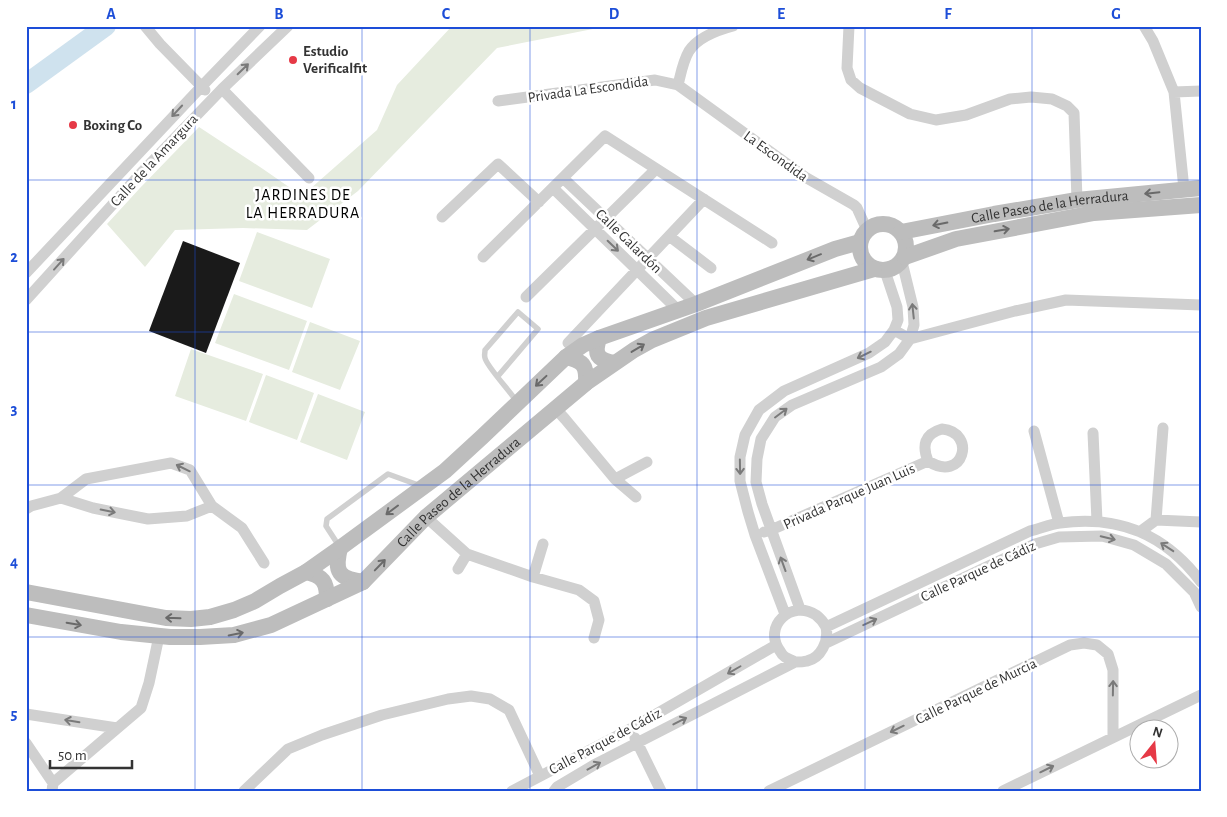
<svg xmlns="http://www.w3.org/2000/svg" width="1227" height="817" font-family="'Alegreya Sans',sans-serif">
<style>
.green{fill:#e6ecdf}
.lines{fill:none;stroke-linecap:round;stroke-linejoin:round}
.river{stroke:#cfe2ee;stroke-width:20}
.building{fill:#1a1a1a}
.service{stroke:#d0d0d0;stroke-width:5.5}
.minor{stroke:#d0d0d0;stroke-width:11}
.secondary{stroke:#bdbdbd;stroke-width:16}
.oneway{stroke:#7a7a7a}
.oneway2{stroke:#6a6a6a}
.grid{fill:none;stroke:#1d4ed8;stroke-width:1;stroke-opacity:0.55}
.poi-dot{fill:#e63946;stroke:#fff;stroke-width:2}
.labels{text-anchor:middle;stroke-width:5;stroke-linejoin:round;paint-order:stroke}
.poi-label{font-size:15px;font-weight:bold;fill:#333;stroke:#fff;text-anchor:start}
.street-label{font-size:15px;fill:#333;stroke:#fff}
.neighbourhood-label{font-size:16px;letter-spacing:1px;fill:#000;stroke:#fff}
.neatline{fill:none;stroke:#1d4ed8;stroke-width:2}
.grid-label{font-size:16px;text-anchor:middle;font-weight:bold;fill:#1d4ed8}
</style>
<rect width="100%" height="100%" fill="#fff"/>
<path class="green" d="M452,26H608L497,48L358,191L307,230L243,228L175,230L145,267L107,224L140,188L199,127L263,169L302,196L377,130L397,85Z
M257,232L330,259L312,308L239,281Z
M234,294L307,321L289,370L215,343Z
M310,322L360,341L340,390L292,372Z
M191,349L263,374L246,421L175,396Z
M266,375L314,393L297,440L249,422Z
M318,394L365,412L347,460L300,442Z"/>
<g class="lines">
<path class="river" d="M26,84L106,26"/>
</g>
<path class="building" d="M183,241L240,263L206,353L149,331Z"/>
<g class="lines">
<path class="service" d="M498,376L538,329L518,312L485,350C485,354 484,355 485,358C487,367 511,392 517,402
M339,546L326,526L327,519L388,474L421,486"/>
<path class="minor" d="M145,26L160,44L205,90
M849,26L847,68L851,80L860,88L910,114L936,120L966,115L1010,99L1031,97L1052,99L1067,106L1074,113L1077,200
M1144,26L1153,41L1174,92L1184,189
M678,85C681,73 683,61 689,51C698,37 718,30 733,26
M222,89L309,178
M1174,92L1201,91
M498,101L655,80L678,85L805,177L854,205L857,208L867,230
M563,178L696,304
M553,188L678,310
M442,217L498,164L539,202
M669,236L711,268
M483,257L605,136L772,243
M26,273L202,86L260,26
M526,297L656,169
M26,300L143,171L222,89L288,26
M894,330L910,339L1015,311L1066,300L1201,305
M568,343L704,199
M556,409L565,419L615,479L636,497
M942,429C977,432 964,484 928,461C922,446 924,434 942,429Z
M1034,431L1059,523
M1093,433L1097,521
M615,479L647,462
M61,498L93,508L148,519L187,516L212,506
M26,509L31,506L61,498L86,479L171,463L190,470L212,506L242,528L264,563
M426,517L467,554L533,577L579,590L594,601L599,620L594,638
M1156,520L1163,428
M1141,531L1156,520L1201,522
M764,532L771,530L928,461
M458,569L467,554
M533,577L543,544
M800,609L762,504L756,482L757,459L761,439L775,417L792,405L881,367L899,354L910,339L914,325L913,307L902,262
M785,614L755,535L748,512L740,481V457L745,435L759,410L784,391L869,353L885,342L894,330L898,320L897,307L885,271
M826,627L1030,531C1040,529 1050,524 1060,523C1119,515 1165,534 1201,582
M826,643L1035,544L1059,537L1102,536L1134,545L1166,564L1194,592L1201,607
M26,714L117,728
M635,738L661,791
M26,743L53,783
M52,791L53,783L141,708L149,683L159,636
M244,791L288,749L322,735L382,715L448,699L471,696L490,699L509,710L540,776
M512,791L632,728L776,645
M554,791L557,787L594,765L795,662C799,662 803,662 807,661C821,658 829,641 826,627C824,623 820,618 816,615C792,599 762,626 780,651C781,653 782,655 785,657C788,659 792,660 795,662
M769,791L1070,645L1084,643L1097,645L1108,654L1113,670V737
M1003,791L1201,695"/>
<g class="secondary">
<circle cx="883" cy="247" r="23"/>
<path id="s1" d="M901,232L994,214L1077,200L1201,188"/>
<path d="M905,257L956,239L1094,213L1201,205"/>
<path d="M599,338C594,354 597,360 614,363"/>
<path d="M566,357C583,361 587,365 586,383"/>
<path d="M340,548C334,573 339,578 363,582"/>
<path d="M306,572C323,576 327,582 327,599"/>
<path d="M26,592L166,618L191,619L210,617L234,610L255,601L280,586L306,572L340,548L445,471L482,437L566,357L583,345L599,338L696,304L835,249L860,242"/>
<path id="s2" d="M26,615L121,632L170,637H200L234,635L271,625L363,582L426,517L586,383L634,350L652,340L706,318L874,269"/>
</g>
</g>
<defs><path id="oneway-shaft" d="M-6 0H5M1.5-3L5.5 0L1.5 3" fill="none" stroke-width="1.6" stroke-linecap="round" stroke-linejoin="round" transform="scale(1.25)"/></defs>
<g class="oneway">
<use href="#oneway-shaft" transform="translate(243 69) rotate(-44)"/>
<use href="#oneway-shaft" transform="translate(177 111) rotate(133)"/>
<use href="#oneway-shaft" transform="translate(613 246) rotate(44)"/>
<use href="#oneway-shaft" transform="translate(59 264) rotate(-48)"/>
<use href="#oneway-shaft" transform="translate(913 311) rotate(-96)"/>
<use href="#oneway-shaft" transform="translate(864 355) rotate(154)"/>
<use href="#oneway-shaft" transform="translate(781 413) rotate(-37)"/>
<use href="#oneway-shaft" transform="translate(740 467) rotate(89)"/>
<use href="#oneway-shaft" transform="translate(183 468) rotate(-154)"/>
<use href="#oneway-shaft" transform="translate(108 511) rotate(11)"/>
<use href="#oneway-shaft" transform="translate(1108 538) rotate(13)"/>
<use href="#oneway-shaft" transform="translate(1167 547) rotate(-147)"/>
<use href="#oneway-shaft" transform="translate(783 564) rotate(-110)"/>
<use href="#oneway-shaft" transform="translate(870 622) rotate(-25)"/>
<use href="#oneway-shaft" transform="translate(734 670) rotate(150)"/>
<use href="#oneway-shaft" transform="translate(1113 688) rotate(-89)"/>
<use href="#oneway-shaft" transform="translate(72 721) rotate(-171)"/>
<use href="#oneway-shaft" transform="translate(680 721) rotate(-27)"/>
<use href="#oneway-shaft" transform="translate(897 729) rotate(154)"/>
<use href="#oneway-shaft" transform="translate(594 766) rotate(-29)"/>
<use href="#oneway-shaft" transform="translate(1047 769) rotate(-26)"/>
</g>
<g class="oneway2">
<use href="#oneway-shaft" transform="translate(1152 193) rotate(174)"/>
<use href="#oneway-shaft" transform="translate(940 224) rotate(169)"/>
<use href="#oneway-shaft" transform="translate(1002 230) rotate(-10)"/>
<use href="#oneway-shaft" transform="translate(814 257) rotate(158)"/>
<use href="#oneway-shaft" transform="translate(638 348) rotate(-31)"/>
<use href="#oneway-shaft" transform="translate(541 381) rotate(137)"/>
<use href="#oneway-shaft" transform="translate(392 510) rotate(143)"/>
<use href="#oneway-shaft" transform="translate(380 565) rotate(-46)"/>
<use href="#oneway-shaft" transform="translate(173 618) rotate(-178)"/>
<use href="#oneway-shaft" transform="translate(74 624) rotate(10)"/>
<use href="#oneway-shaft" transform="translate(236 634) rotate(-11)"/>
</g>
<path class="grid" d="M195,26V791M362,26V791M530,26V791M697,26V791M865,26V791M1032,26V791M26,180H1201M26,332H1201M26,485H1201M26,637H1201"/>
<g class="poi-dot">
<circle cx="293" cy="60" r="5"/>
<circle cx="73" cy="125" r="5"/>
</g>
<g class="labels">
<g class="poi-label">
<text x="303" y="56">Estudio<tspan x="303" dy="17">Verificalfit</tspan></text>
<text x="83" y="130">Boxing Co</text>
</g>
<g class="street-label">
<text transform="translate(588 89) rotate(-8)" y="5">Privada La Escondida</text>
<text transform="translate(776 156) rotate(36)" y="5">La Escondida</text>
<text transform="translate(154 160) rotate(-47)" y="5">Calle de la Amargura</text>
<text dy="5" stroke="none"><textPath href="#s1" startOffset="151">Calle Paseo de la Herradura</textPath></text>
<text transform="translate(629 241) rotate(44)" y="5">Calle Galardón</text>
<text dy="5" stroke="none"><textPath href="#s2" startOffset="481">Calle Paseo de la Herradura</textPath></text>
<text transform="translate(849 496) rotate(-24)" y="5">Privada Parque Juan Luis</text>
<text transform="translate(978 571) rotate(-25)" y="5">Calle Parque de Cádiz</text>
<text transform="translate(976 691) rotate(-26)" y="5">Calle Parque de Murcia</text>
<text transform="translate(605 741) rotate(-28)" y="5">Calle Parque de Cádiz</text>
</g>
<g class="neighbourhood-label">
<text x="303" y="200">JARDINES DE<tspan x="303" dy="18">LA HERRADURA</tspan></text>
</g>
</g>
<rect width="1227" height="817" fill="none" stroke="#ffffff" stroke-width="55"/>
<g transform="translate(1154 744) rotate(17)"><circle r="24" fill="#ffffff" stroke="#adadad"/>
<path d="M0-4L9 19L0 12L-9 19Z" fill="#e63946"/>
<text y="-8" font-size="14" font-weight="bold" text-anchor="middle" fill="#333333">N</text>
</g>
<path d="M50 760v8h82v-8" fill="none" stroke="#333333" stroke-width="2.5"/>
<text x="58" y="760" font-size="15" fill="#333333" stroke="#ffffff" stroke-width="4" paint-order="stroke">50 m</text>
<rect x="28" y="28" width="1172" height="762" class="neatline"/>
<g class="grid-label">
<text x="111" y="19">A</text>
<text x="279" y="19">B</text>
<text x="446" y="19">C</text>
<text x="614" y="19">D</text>
<text x="781" y="19">E</text>
<text x="948" y="19">F</text>
<text x="1116" y="19">G</text>
<text x="14" y="109">1</text>
<text x="14" y="262">2</text>
<text x="14" y="414">3</text>
<text x="14" y="567">4</text>
<text x="14" y="719">5</text>
</g>
</svg>
